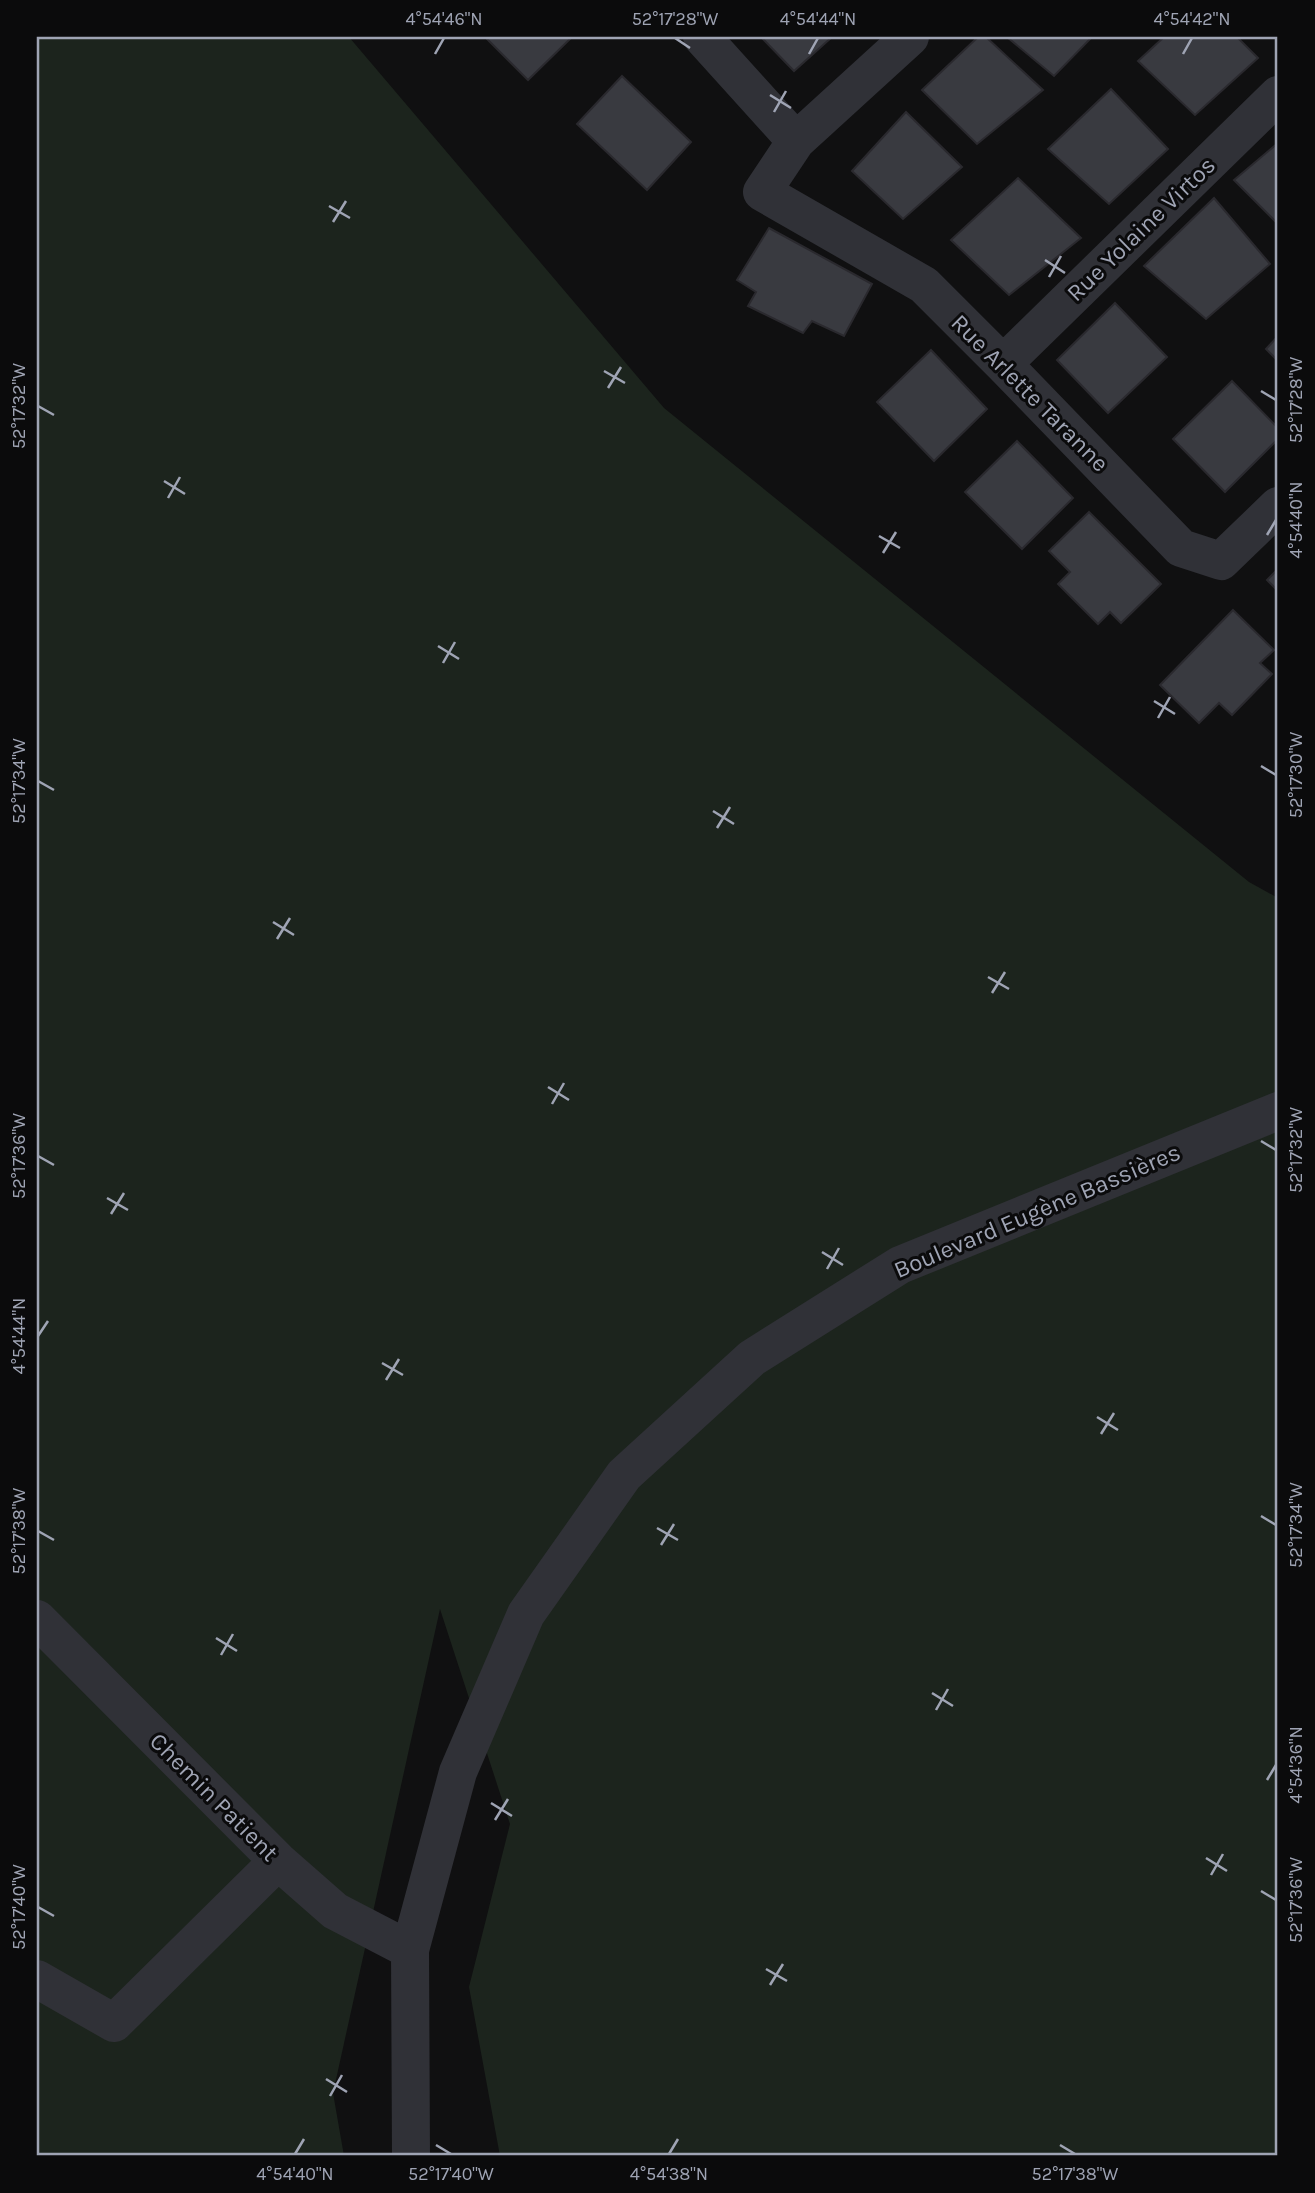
<svg xmlns="http://www.w3.org/2000/svg" width="1315" height="2193" font-family="Karla,sans-serif">
<style>
.green{fill:#1c241d}
.building{fill:#393a40;stroke:#2a292e;stroke-width:2}
.lines{fill:none;stroke-linecap:round;stroke-linejoin:round}
.minor{stroke:#303137;stroke-width:38}
.ticks{fill:none;stroke:#9fa4b4;stroke-width:2.5}
.labels{text-anchor:middle;stroke-width:6;stroke-linejoin:round;paint-order:stroke}
.street-label{font-size:24px;fill:#9fa4b4;stroke:#0b0b0c}
.neatline{fill:none;stroke:#9fa4b4;stroke-width:2.5}
.ticks-label{font-size:18px;text-anchor:middle;fill:#9fa4b4}
</style>
<rect width="100%" height="100%" fill="#101011"/>
<path class="green" d="M37,37H349L664,408L1249,882L1278,898V2156H500L469,1987L510,1824L440,1609L333,2093L344,2156H37Z"/>
<path class="building" d="M485,37H572L528,80Z
M761,37H832L794,71Z
M978,37H986L1043,90L977,144L922,90Z
M1007,37H1092L1054,76Z
M1164,37H1237L1258,58L1195,115L1138,61Z
M622,76L691,142L647,190L577,124Z
M1111,89L1168,149L1109,204L1048,149Z
M906,112L962,167L903,219L852,171Z
M1278,143V224L1234,180Z
M1018,178L1081,238L1009,295L951,240Z
M1214,198L1270,264L1206,319L1144,266Z
M769,228L872,284L844,336L812,321L803,333L748,306L756,292L737,280Z
M1115,303L1167,357L1108,413L1057,360Z
M1278,336V361L1266,349Z
M931,350L987,409L934,461L877,402Z
M1232,381L1278,428V439L1225,492L1173,439Z
M1017,441L1073,498L1022,549L965,492Z
M1089,512L1161,584L1121,623L1110,612L1098,624L1058,584L1070,572L1049,551Z
M1278,569V591L1267,580Z
M1233,610L1274,650L1260,663L1272,674L1232,715L1219,703L1199,723L1160,685Z"/>
<g class="lines">
<path class="minor" d="M702,37L796,141
M910,37L796,141L762,192L924,285L1003,364L1181,548L1221,561L1278,506
M1003,364L1278,95
M37,1619L278,1861L335,1911L410,1950
M37,1979L114,2023L278,1861
M411,2156L410,1950L458,1772L526,1614L624,1475L752,1358L900,1265L1278,1111"/>
</g>
<path class="ticks" d="M675,38L690,48M435,54L444,38M809,54L818,38M1183,54L1192,38M770,95L791,108M774,112L786,91M329,206L350,218M333,222L346,201M1045,260L1065,273M1049,277L1061,256M604,371L625,383M608,388L621,367M1261,391L1276,400M38,406L54,415M164,481L185,494M168,498L180,477M1267,535L1276,520M879,536L900,548M883,553L896,532M438,646L459,659M443,663L455,642M1154,701L1175,714M1158,718L1170,697M1261,766L1276,775M38,781L54,790M713,811L734,824M717,828L730,807M273,922L294,935M277,939L290,918M988,977L1009,989M992,993L1005,972M548,1087L569,1100M552,1104L564,1083M1261,1141L1276,1150M38,1156L54,1165M107,1198L128,1210M111,1214L124,1193M822,1252L843,1265M827,1269L839,1248M38,1336L48,1321M382,1363L403,1375M386,1380L399,1359M1097,1417L1118,1430M1101,1434L1114,1413M1261,1516L1276,1525M657,1528L678,1540M38,1531L54,1540M661,1545L674,1524M216,1638L237,1651M221,1655L233,1634M932,1693L953,1706M936,1710L948,1689M1267,1780L1276,1765M491,1803L512,1816M495,1820L508,1799M1206,1858L1227,1871M1211,1875L1223,1854M1261,1891L1276,1900M38,1907L54,1916M766,1969L787,1981M770,1985L783,1964M326,2079L347,2092M330,2096L342,2075M436,2145L451,2154M1060,2145L1075,2154M295,2154L304,2139M669,2154L678,2139"/>
<g class="labels">
<g class="street-label">
<text transform="translate(1141 229) rotate(-44)" y="8">Rue Yolaine Virtos</text>
<text transform="translate(1030 393) rotate(45)" y="8">Rue Arlette Taranne</text>
<text transform="translate(1037 1211) rotate(-23)" y="8">Boulevard Eugène Bassières</text>
<text transform="translate(214 1797) rotate(45)" y="8">Chemin Patient</text>
</g>
</g>
<rect width="1315" height="2193" fill="none" stroke="#0b0b0c" stroke-width="77"/>
<rect x="38" y="38" width="1238" height="2116" class="neatline"/>
<g class="ticks-label">
<text x="444" y="25">4°54'46"N</text>
<text x="675" y="25">52°17'28"W</text>
<text x="818" y="25">4°54'44"N</text>
<text x="1192" y="25">4°54'42"N</text>
<text transform="translate(1296 400) rotate(-90)" y="6">52°17'28"W</text>
<text transform="translate(19 406) rotate(-90)" y="6">52°17'32"W</text>
<text transform="translate(1296 520) rotate(-90)" y="6">4°54'40"N</text>
<text transform="translate(1296 775) rotate(-90)" y="6">52°17'30"W</text>
<text transform="translate(19 781) rotate(-90)" y="6">52°17'34"W</text>
<text transform="translate(1296 1150) rotate(-90)" y="6">52°17'32"W</text>
<text transform="translate(19 1156) rotate(-90)" y="6">52°17'36"W</text>
<text transform="translate(19 1336) rotate(-90)" y="6">4°54'44"N</text>
<text transform="translate(1296 1525) rotate(-90)" y="6">52°17'34"W</text>
<text transform="translate(19 1531) rotate(-90)" y="6">52°17'38"W</text>
<text transform="translate(1296 1765) rotate(-90)" y="6">4°54'36"N</text>
<text transform="translate(1296 1900) rotate(-90)" y="6">52°17'36"W</text>
<text transform="translate(19 1907) rotate(-90)" y="6">52°17'40"W</text>
<text x="295" y="2180">4°54'40"N</text>
<text x="451" y="2180">52°17'40"W</text>
<text x="669" y="2180">4°54'38"N</text>
<text x="1075" y="2180">52°17'38"W</text>
</g>
</svg>
